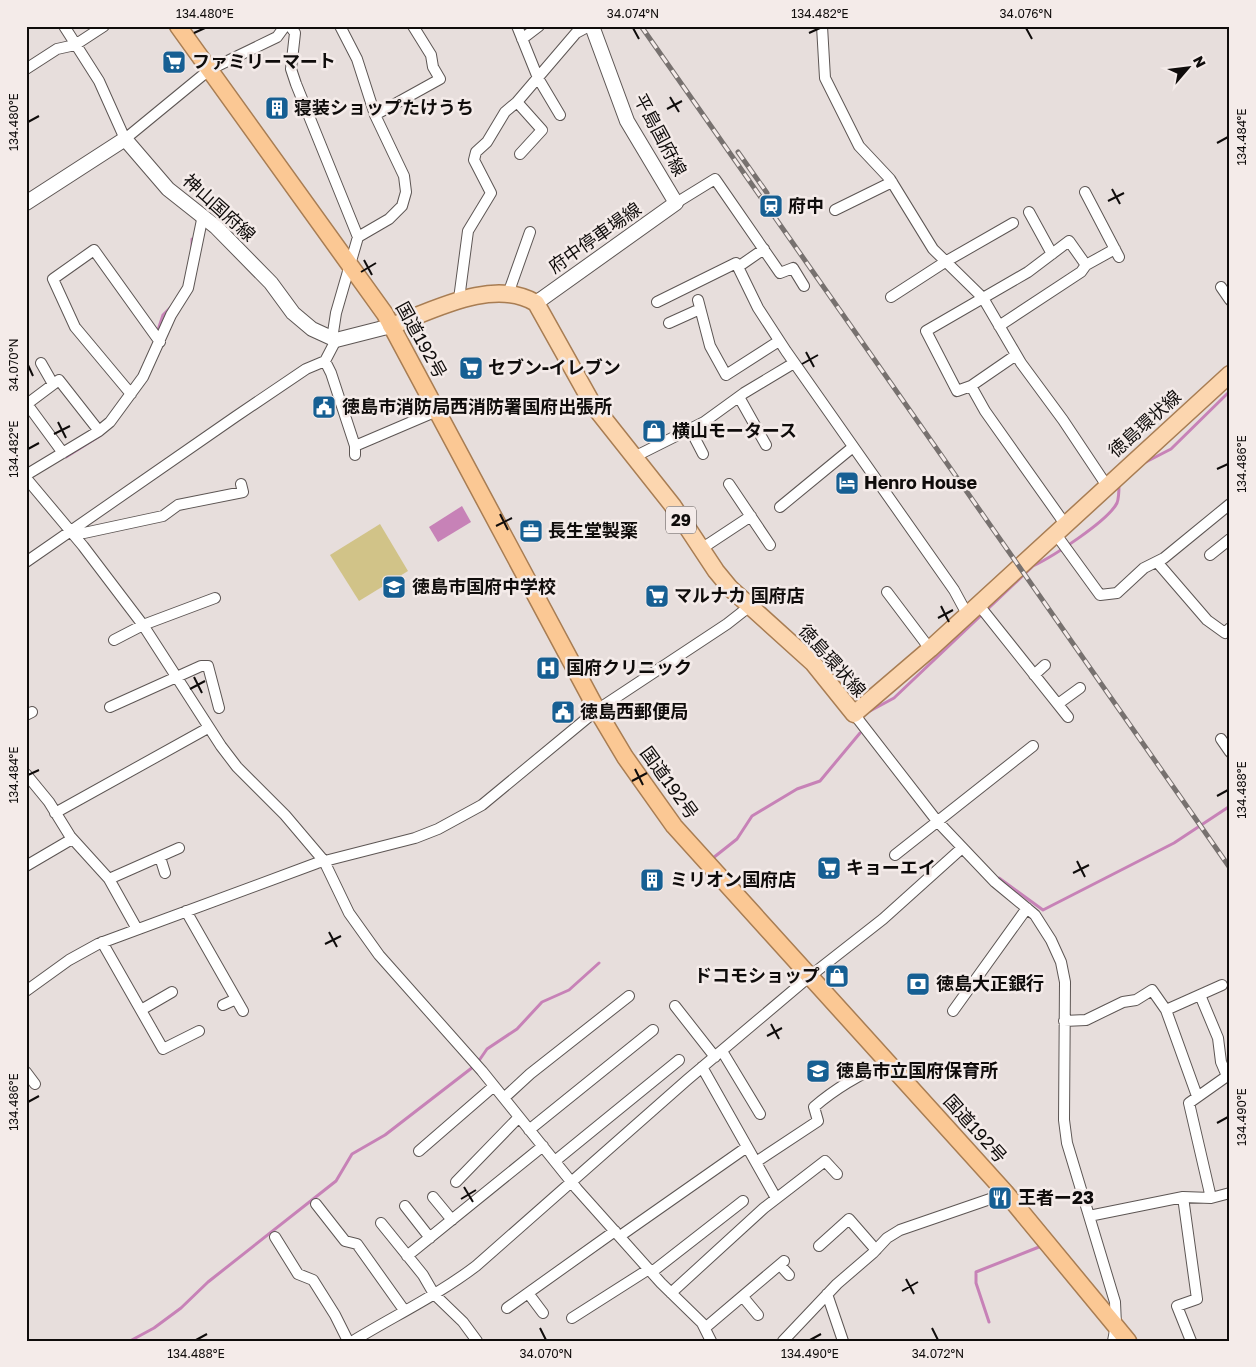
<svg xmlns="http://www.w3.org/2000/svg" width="1256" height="1367" font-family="'Golos Text','Noto Sans JP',sans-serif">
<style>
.green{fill:#d1c388}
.water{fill:#c782b7}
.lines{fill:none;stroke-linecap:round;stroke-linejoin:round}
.stream{stroke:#c782b7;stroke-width:3}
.minor-casing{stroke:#5d5654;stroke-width:12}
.secondary-casing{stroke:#5d5654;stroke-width:16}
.primary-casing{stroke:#a87d53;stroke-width:19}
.trunk-casing{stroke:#a87d53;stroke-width:19}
.minor{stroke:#fff;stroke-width:10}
.secondary{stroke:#fff;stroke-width:14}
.primary{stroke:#fcd6af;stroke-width:16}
.trunk{stroke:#fbc894;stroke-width:16}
.rail-casing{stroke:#77716f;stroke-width:5}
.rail{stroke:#f4ebe9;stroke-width:3;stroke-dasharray:9;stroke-linecap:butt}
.ticks{fill:none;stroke:#0f0c0b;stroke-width:2}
.labels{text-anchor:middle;stroke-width:5;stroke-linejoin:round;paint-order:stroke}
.shield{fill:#f4ebe9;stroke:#544f4e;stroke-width:1}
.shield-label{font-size:16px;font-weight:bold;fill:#0f0c0b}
.poi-label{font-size:18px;font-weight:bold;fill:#0f0c0b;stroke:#f4ebe9;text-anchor:start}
.street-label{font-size:18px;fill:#0f0c0b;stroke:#f4ebe9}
.neatline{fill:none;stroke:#0f0c0b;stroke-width:2}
.ticks-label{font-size:12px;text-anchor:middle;fill:#0f0c0b}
</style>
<rect width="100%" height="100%" fill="#e7dedc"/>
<path class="green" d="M380,524L408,571L359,601L330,555Z"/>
<path class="water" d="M462,506L471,522L438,542L429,527Z"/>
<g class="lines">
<path class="stream" d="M192,248V239
M158,330L163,315L171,307
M66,457L101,435
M1142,464L1171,449L1230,391
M870,711L894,698L1033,566C1052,557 1108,521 1117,503C1119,498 1119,489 1119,484
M713,858L737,839L752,816L797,789L820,781L860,733
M999,878L1043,910L1174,843L1230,806
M478,1062L487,1049L517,1029L542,1002L569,990L599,963
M989,1322L976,1283V1272L1039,1247
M130,1341L154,1328L181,1308L208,1282L336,1181L352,1154L385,1135L473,1067"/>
<g class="minor-casing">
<path id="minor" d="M64,26L99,81L125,139L209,70L277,37L285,26
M290,26L295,33L291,69L296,84L358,237
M517,26L538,78L560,115
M822,26L825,78L859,146L890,179L933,249L983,298L1021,363L1063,420L1107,486
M522,39L539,26
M26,69L57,49L75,45L104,26
M517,102L542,130L520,154
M375,115L440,79L433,67L431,55L413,26
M1085,192L1119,257
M676,203L715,179L780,273L793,268L804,286
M835,210L892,182
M1029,212L1052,254
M764,249L738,267L758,308L786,351L954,590L967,614
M1221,287L1230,300
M508,294L530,232
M891,297L945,262L1013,223
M459,299L468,231L491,193L474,160L476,152L487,142L505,112L517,102L576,33L589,26
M698,300L710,346L726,375L779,341
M657,302L736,263
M669,323L700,309
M999,326L1081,272L1086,265L1115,249
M332,339L336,313L358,237L389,219L402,206L406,192L404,176L375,115L357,59L340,26
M336,340L325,361L331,373L355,446V455
M1016,355L971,386L985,411L1065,524
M41,363L53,384
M971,386L957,391L926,331L1028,272L1069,241L1086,265
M131,394L75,327L53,279L94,250L160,342
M739,397L766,445
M690,429L703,454
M355,446L437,411
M63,453L27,404L59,380L99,431
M634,457L704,422L744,393L794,363
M26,475L99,431L110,422L143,377L171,315L188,288L203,215
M26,478L83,546L143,625L221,746L237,767L285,815L324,861L349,913L379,955L482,1071L577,1189L661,1283L702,1323L711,1341
M729,484L770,545
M780,507L853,447
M71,533H84L163,516L178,505L243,492L241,484
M1055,533L1100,595L1117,593L1144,568L1164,558L1230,504
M701,549L751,516
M1210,555L1230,539
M26,562L235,417L306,369L325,361
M1157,562L1207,620L1225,633L1230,628
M887,592L930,649
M978,604L1068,717
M114,640L143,625L215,598
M1034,675L1045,665
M1058,704L1080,688
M110,707L201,666H208L219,708
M854,714L937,821L995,882L1035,915L1051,940L1061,962L1065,982L1064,1120L1067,1143L1115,1302L1116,1325L1113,1341
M26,715L32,712
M1221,739L1230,752
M26,774L49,802L70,836L109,879L137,929
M55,813L208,728
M895,855L1033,746
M160,857L165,873
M26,866L72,839
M109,879L179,848
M186,911L243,1011
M102,942L163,1049L199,1031
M26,991L69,960L98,944L317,863L415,838L438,829L482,805L597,710L727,624L750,606
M1200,995L1218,1038L1221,1062L1227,1076
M223,1005L236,999
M675,1006L715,1057
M141,1010L172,992
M1166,1010L1222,985
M953,1011L1027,908
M1064,1021L1086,1020L1123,1002L1136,1000L1152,990L1166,1010L1197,1096
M722,1051L760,1114
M702,1067L776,1198
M26,1072L35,1084
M504,1098L530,1074L629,996
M529,1130L653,1030
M419,1151L494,1086
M555,1161L679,1060
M756,1162L818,1121L814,1107C837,1087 860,1074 888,1062
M456,1182L519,1117
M433,1197L452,1220
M1183,1197L1197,1299L1177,1306L1191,1341
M1211,1198L1189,1103L1230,1074
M316,1204L345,1241L357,1244L404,1310
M405,1206L430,1238
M1089,1216L1183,1197L1211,1198L1230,1193
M381,1223L423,1275L434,1294L463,1322L477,1341
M620,1236L747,1147
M275,1237L298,1274L313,1280L335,1315L348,1341
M819,1246L849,1219L876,1250
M407,1256L543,1146
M780,1265L789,1275
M652,1272L743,1201
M528,1293L543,1313
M671,1293L764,1208L825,1161L837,1174
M827,1294L843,1341
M743,1297L758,1315
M507,1308L615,1231
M572,1318L649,1269
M705,1328L784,1261
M353,1341C394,1316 438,1295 476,1266L687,1080L809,977L883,919L962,848
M783,1341L837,1284L873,1253L887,1238L900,1230L993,1198L1005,1192"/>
</g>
<g class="secondary-casing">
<path id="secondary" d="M26,203L125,139L168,189L216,227L271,283L293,313L312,329L336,340L391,326
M536,303L676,203L627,121L592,26"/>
</g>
<g class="primary-casing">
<path id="primary" d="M391,326C432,311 493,277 536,303L593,405L673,506L716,571L730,588L813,663L854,714L930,649L1230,374"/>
</g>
<g class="trunk-casing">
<path id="trunk" d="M178,26L385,314L597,710L625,757L674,826L1005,1192L1128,1341"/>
</g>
<use href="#minor" class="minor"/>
<use href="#secondary" class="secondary"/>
<use href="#primary" class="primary"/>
<use href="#trunk" class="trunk"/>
<g class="rail-casing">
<path id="rail" d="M641,26L1230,868
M738,152L767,193"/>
</g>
<use href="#rail" class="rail"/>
</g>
<path class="ticks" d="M633,28L639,39M1026,28L1032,39M194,33L205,28M809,33L820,28M670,97L679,112M667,109L682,101M28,122L39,116M1217,143L1228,137M1112,189L1120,204M1108,201L1124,193M364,260L372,275M361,272L376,263M806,352L814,367M802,364L818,355M28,365L33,376M58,422L66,438M54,434L70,426M28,449L39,443M1217,469L1228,464M500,514L508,530M496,526L512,518M941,606L949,622M938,618L953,610M194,677L202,693M190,689L205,681M635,769L643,785M28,775L39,770M632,781L647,773M1217,796L1228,790M1077,861L1085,877M1073,873L1089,865M329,932L337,947M325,944L341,936M771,1024L779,1039M767,1036L782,1028M28,1102L39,1096M1217,1123L1228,1117M464,1187L473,1202M461,1199L476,1190M906,1279L914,1294M902,1291L918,1282M540,1328L546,1340M932,1328L938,1340M196,1340L207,1334M810,1340L821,1334"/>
<defs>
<g id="supermarket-square" transform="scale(1.25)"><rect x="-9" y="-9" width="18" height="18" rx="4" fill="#165f93" stroke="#f4ebe9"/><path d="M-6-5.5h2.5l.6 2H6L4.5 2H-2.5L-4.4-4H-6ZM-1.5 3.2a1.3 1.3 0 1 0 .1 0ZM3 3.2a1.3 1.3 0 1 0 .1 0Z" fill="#fff"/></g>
<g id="building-square" transform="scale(1.25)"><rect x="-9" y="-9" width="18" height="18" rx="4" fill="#165f93" stroke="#f4ebe9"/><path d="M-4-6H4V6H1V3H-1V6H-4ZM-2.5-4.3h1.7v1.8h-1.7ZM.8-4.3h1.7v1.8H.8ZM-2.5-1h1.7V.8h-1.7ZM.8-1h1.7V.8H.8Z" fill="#fff"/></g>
<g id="station-square" transform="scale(1.25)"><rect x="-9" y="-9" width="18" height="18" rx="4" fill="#165f93" stroke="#f4ebe9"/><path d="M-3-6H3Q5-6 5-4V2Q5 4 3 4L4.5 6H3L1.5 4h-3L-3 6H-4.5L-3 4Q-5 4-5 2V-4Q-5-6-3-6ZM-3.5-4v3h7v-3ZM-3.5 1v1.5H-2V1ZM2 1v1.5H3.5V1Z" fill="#fff"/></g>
<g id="civic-square" transform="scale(1.25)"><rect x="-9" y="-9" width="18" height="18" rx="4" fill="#165f93" stroke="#f4ebe9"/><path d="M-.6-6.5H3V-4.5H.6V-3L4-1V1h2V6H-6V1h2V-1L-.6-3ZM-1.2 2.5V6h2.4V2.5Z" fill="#fff"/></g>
<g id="shop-square" transform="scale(1.25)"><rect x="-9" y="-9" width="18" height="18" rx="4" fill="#165f93" stroke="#f4ebe9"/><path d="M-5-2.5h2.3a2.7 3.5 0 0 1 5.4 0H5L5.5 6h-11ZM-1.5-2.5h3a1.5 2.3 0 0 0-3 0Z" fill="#fff"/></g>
<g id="hotel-square" transform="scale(1.25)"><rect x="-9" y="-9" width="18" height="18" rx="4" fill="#165f93" stroke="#f4ebe9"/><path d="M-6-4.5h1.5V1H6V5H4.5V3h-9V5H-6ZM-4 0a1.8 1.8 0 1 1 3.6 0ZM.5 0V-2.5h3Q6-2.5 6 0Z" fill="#fff"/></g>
<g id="office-square" transform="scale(1.25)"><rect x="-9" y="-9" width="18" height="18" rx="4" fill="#165f93" stroke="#f4ebe9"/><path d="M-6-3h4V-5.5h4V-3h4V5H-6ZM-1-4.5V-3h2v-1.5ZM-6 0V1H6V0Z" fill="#fff"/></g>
<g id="school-square" transform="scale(1.25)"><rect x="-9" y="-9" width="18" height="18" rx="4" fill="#165f93" stroke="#f4ebe9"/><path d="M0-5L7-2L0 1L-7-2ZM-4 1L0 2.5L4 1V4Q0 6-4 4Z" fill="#fff"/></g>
<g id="hospital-square" transform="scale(1.25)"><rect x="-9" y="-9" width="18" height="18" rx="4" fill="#165f93" stroke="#f4ebe9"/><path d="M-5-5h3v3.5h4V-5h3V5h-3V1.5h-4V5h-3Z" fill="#fff"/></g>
<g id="bank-square" transform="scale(1.25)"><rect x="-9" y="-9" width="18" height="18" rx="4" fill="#165f93" stroke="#f4ebe9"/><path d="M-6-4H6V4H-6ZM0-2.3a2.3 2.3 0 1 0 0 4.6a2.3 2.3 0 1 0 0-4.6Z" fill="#fff"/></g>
<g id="restaurant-square" transform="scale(1.25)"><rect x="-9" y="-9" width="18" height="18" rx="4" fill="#165f93" stroke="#f4ebe9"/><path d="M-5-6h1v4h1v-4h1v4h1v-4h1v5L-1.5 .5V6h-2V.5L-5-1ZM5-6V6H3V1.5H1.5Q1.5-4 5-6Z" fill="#fff"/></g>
</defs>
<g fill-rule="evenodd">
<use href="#supermarket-square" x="174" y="62"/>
<use href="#building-square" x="277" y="108"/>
<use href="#station-square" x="771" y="206"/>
<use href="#supermarket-square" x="471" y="368"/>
<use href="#civic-square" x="324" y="407"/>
<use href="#shop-square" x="654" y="431"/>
<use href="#hotel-square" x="847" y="483"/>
<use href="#office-square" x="531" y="531"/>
<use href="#school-square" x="394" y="587"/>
<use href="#supermarket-square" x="657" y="596"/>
<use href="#hospital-square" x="548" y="668"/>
<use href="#civic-square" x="563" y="712"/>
<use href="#supermarket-square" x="829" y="868"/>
<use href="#building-square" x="652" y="880"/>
<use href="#shop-square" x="837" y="976"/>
<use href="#bank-square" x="918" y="984"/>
<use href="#school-square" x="818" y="1071"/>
<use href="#restaurant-square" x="1000" y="1198"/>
</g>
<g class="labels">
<rect class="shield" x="666" y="506.5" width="30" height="27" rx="4"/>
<g class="shield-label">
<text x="681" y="526">29</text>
</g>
<g class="poi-label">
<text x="192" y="68">ファミリーマート</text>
<text x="294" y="114">寝装ショップたけうち</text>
<text x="788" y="212">府中</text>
<text x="488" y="374">セブン-イレブン</text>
<text x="342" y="413">徳島市消防局西消防署国府出張所</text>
<text x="672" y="437">横山モータース</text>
<text x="864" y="489">Henro House</text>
<text x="548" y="537">長生堂製薬</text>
<text x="412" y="593">徳島市国府中学校</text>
<text x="674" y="602">マルナカ 国府店</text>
<text x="566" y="674">国府クリニック</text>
<text x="580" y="718">徳島西郵便局</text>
<text x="846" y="874">キョーエイ</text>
<text x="670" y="886">ミリオン国府店</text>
<text x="820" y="982" text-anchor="end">ドコモショップ</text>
<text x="936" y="990">徳島大正銀行</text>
<text x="836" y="1077">徳島市立国府保育所</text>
<text x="1018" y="1204">王者ー23</text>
</g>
<g class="street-label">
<text transform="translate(660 135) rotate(62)" y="6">平島国府線</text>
<text transform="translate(219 208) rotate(42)" y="6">神山国府線</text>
<text transform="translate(595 238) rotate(-35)" y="6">府中停車場線</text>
<text transform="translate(421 340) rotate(61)" y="6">国道192号</text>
<text transform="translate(1145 424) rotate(-42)" y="6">徳島環状線</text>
<text transform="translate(832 661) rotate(48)" y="6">徳島環状線</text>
<text transform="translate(669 783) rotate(54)" y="6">国道192号</text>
<text transform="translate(975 1129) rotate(48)" y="6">国道192号</text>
</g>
</g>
<rect width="1256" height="1367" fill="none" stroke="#f4ebe9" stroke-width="55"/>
<g transform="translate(1188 68) rotate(62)" stroke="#f4ebe9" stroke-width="4" paint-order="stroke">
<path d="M0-4L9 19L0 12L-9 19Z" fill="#0f0c0b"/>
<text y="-8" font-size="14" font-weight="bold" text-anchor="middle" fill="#0f0c0b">N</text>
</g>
<rect x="28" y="28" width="1200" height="1312" class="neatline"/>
<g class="ticks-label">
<text x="205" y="18">134.480°E</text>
<text x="633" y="18">34.074°N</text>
<text x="820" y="18">134.482°E</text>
<text x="1026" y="18">34.076°N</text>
<text transform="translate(14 122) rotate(-90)" y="4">134.480°E</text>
<text transform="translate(1242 137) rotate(-90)" y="4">134.484°E</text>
<text transform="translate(14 365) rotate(-90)" y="4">34.070°N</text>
<text transform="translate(14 449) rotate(-90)" y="4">134.482°E</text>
<text transform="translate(1242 464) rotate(-90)" y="4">134.486°E</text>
<text transform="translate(14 775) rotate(-90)" y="4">134.484°E</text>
<text transform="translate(1242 790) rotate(-90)" y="4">134.488°E</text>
<text transform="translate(14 1102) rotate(-90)" y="4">134.486°E</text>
<text transform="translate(1242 1117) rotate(-90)" y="4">134.490°E</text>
<text x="196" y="1358">134.488°E</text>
<text x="546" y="1358">34.070°N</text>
<text x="810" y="1358">134.490°E</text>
<text x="938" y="1358">34.072°N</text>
</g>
</svg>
